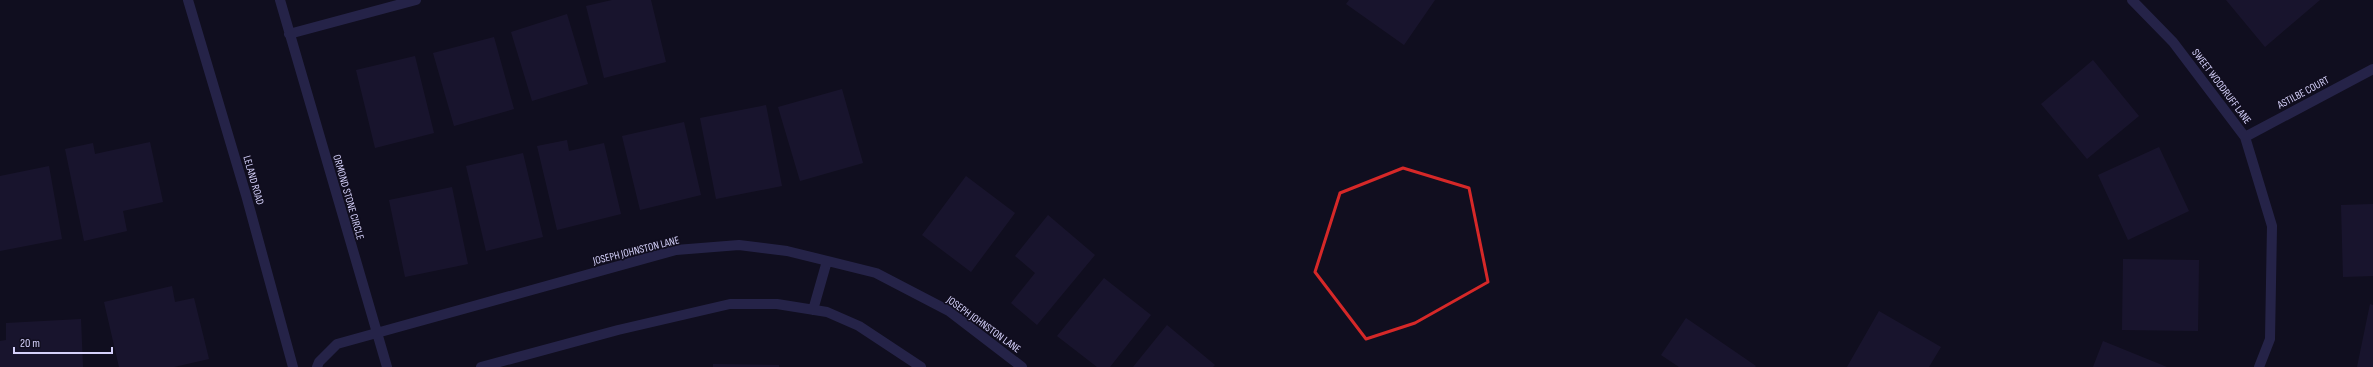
<svg xmlns="http://www.w3.org/2000/svg" width="2373" height="367" font-family="'Sofia Sans Condensed',sans-serif">
<style>
.building{fill:#231c3f}
.lines{fill:none;stroke-linecap:round;stroke-linejoin:round}
.minor{stroke:#3f3d7b;stroke-width:10}
.marked{fill:none;stroke:#d62828;stroke-width:3;stroke-linejoin:round}
.labels{text-anchor:middle;stroke-width:3.5;stroke-linejoin:round;paint-order:stroke}
.street-label{font-size:11px;fill:#d5d1fb;stroke:#110e1f}
</style>
<rect width="100%" height="100%" fill="#110e1f"/>
<path class="building" d="M612,0H651L666,62L604,78L586,6Z
M1349,0H1435L1404,45L1346,4Z
M2226,0H2320L2265,47Z
M567,14L588,84L532,101L511,32Z
M494,37L514,109L454,126L433,53Z
M415,56L434,133L375,148L356,70Z
M2093,60L2139,116L2087,159L2041,104Z
M842,89L863,163L800,181L778,107Z
M766,105L782,186L716,199L700,118Z
M684,122L701,195L640,210L622,136Z
M567,140L569,151L604,143L621,214L557,230L537,146Z
M150,142L163,202L123,211L127,231L84,241L65,149L93,143L95,154Z
M2159,147L2189,211L2128,240L2098,175Z
M523,153L543,237L486,251L466,166Z
M49,166L62,239L0,251V176Z
M966,176L1015,213L971,272L922,235Z
M452,187L468,264L405,277L389,200Z
M2373,204V276L2343,277L2341,205Z
M1048,215L1095,255L1037,325L1011,303L1035,273L1015,256Z
M2123,259L2199,260L2198,331L2122,330Z
M1104,278L1151,315L1110,367H1097L1057,336Z
M172,286L175,302L194,298L209,359L174,367H119L104,302Z
M2370,304L2373,305V367H2357Z
M1879,311L1941,347L1929,367H1847Z
M1686,318L1756,366L1755,367H1679L1661,355Z
M81,319L83,367H0V341L6,340V323Z
M1167,325L1215,365L1213,367H1133Z
M2103,341L2167,367H2093Z
M713,364L779,365V367H713Z"/>
<g class="lines">
<path class="minor" d="M188,0L246,195L293,367
M280,0L387,367
M2132,0L2173,42L2245,137L2272,226L2270,339L2259,367
M289,34L416,0
M2245,137L2373,69
M813,310L827,261
M317,367L319,362L337,344L676,250L739,245L787,251L876,273L949,311L1022,367
M481,367L618,330L730,304H777L827,312L859,326L921,367"/>
</g>
<path d="M0 0H2373V367H0ZM1403,168L1469,188L1488,282L1415,323L1366,339L1315,272L1340,193Z" fill="#110e1f" fill-opacity=".55" fill-rule="evenodd"/>
<path class="marked" d="M1403,168L1469,188L1488,282L1415,323L1366,339L1315,272L1340,193Z"/>
<g class="labels">
<g class="street-label">
<text transform="translate(2222 86) rotate(53)" y="4">SWEET WOODRUFF LANE</text>
<text transform="translate(2303 92) rotate(-28)" y="4">ASTILBE COURT</text>
<text transform="translate(254 180) rotate(74)" y="4">LELAND ROAD</text>
<text transform="translate(349 197) rotate(74)" y="4">ORMOND STONE CIRCLE</text>
<text transform="translate(636 250) rotate(-14)" y="4">JOSEPH JOHNSTON LANE</text>
<text transform="translate(984 324) rotate(36)" y="4">JOSEPH JOHNSTON LANE</text>
</g>
</g>
<path d="M14 347v6h98v-6" fill="none" stroke="#d5d1fb" stroke-width="2"/>
<text x="20" y="347" font-size="12" fill="#d5d1fb" stroke="#110e1f" stroke-width="3" paint-order="stroke">20 m</text>
</svg>
